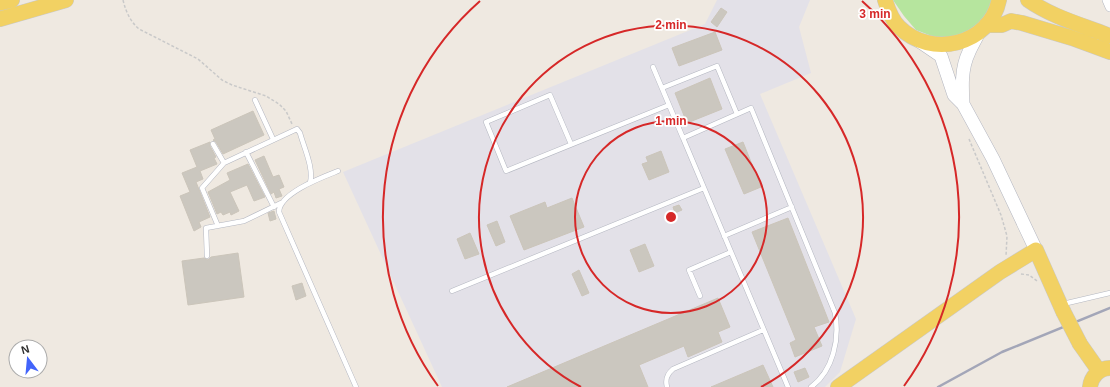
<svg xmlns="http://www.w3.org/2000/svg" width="1110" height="387" font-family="Helvetica,sans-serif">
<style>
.industrial{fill:#e3e1e8}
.green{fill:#b6e59e}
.building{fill:#cbc7bf;stroke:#cbc5ba}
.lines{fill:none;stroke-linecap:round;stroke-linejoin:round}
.lane-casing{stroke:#b4b7c1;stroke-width:5.5}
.street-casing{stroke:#b4b7c1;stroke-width:10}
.secondary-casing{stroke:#b4b7c1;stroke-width:14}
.primary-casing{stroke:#c9c9c9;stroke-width:16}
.path{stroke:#c9c9c9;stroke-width:1.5;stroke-dasharray:3 2;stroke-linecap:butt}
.lane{stroke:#fff;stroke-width:4.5}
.street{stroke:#fff;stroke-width:9}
.secondary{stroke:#fff;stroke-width:13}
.primary{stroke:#f2d163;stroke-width:15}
.rail{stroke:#a3a6b8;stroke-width:2.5}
.primary-bridge-casing{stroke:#c9c9c9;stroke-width:16;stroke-linecap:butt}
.primary-bridge{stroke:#f2d163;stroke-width:15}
.ring{fill:none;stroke:#d62828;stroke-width:2}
.centre{fill:#d62828;stroke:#fff;stroke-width:2}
.ring-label{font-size:12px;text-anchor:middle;font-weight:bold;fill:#d62828;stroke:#fff;stroke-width:3.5;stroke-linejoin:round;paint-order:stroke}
</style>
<rect width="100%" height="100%" fill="#efe9e1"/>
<path class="industrial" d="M717,0H810L799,27L811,73L760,94L856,319L840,372L825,387H442L343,172L705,24Z"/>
<path class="green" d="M893,0H993V6L978,25L962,36L937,38L916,30L904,16Z"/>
<path class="building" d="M721,8L727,12L717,27L711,22Z
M715,32L722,50L679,66L672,48Z
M710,78L722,109L687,123L675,93Z
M253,111L264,135L223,154L216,142L213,140L215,139L211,130Z
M210,142V146L216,157L214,158L217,164L200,171L203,179L196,182L210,217L199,222L201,227L194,231L180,196L190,192L182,173L197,167L190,150Z
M743,142L761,187L744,194L725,149Z
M661,151L669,172L649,180L642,164L648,162L646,157Z
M264,156L273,177L279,175L284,187L279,189L282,196L276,198L274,192L271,194L255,160Z
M248,164L265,197L254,201L247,185L230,192L239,211L231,215L230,212L223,215L221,212L217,214L208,192L230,180L227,173Z
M572,198L584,227L524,250L510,216L545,202L547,208Z
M679,205L682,210L675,213L673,207Z
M274,211L276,219L270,221L268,213Z
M788,218L829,322L814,327L822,346L795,357L790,343L796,340L752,232Z
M497,221L505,242L496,246L487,225Z
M470,233L479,254L465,259L457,239Z
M645,244L654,266L639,272L630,250Z
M238,253L244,297L188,305L182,261L204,258L208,260L211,257Z
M579,270L589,293L582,296L572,274Z
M302,283L306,296L296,300L292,286Z
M718,298L730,327L718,332L722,342L688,357L684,346L639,365L648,387H507Z
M763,365L773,387H711Z
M805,368L809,377L798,382L794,372Z"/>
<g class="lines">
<g class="lane-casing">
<path id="lane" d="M653,67L683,138
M662,88L717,66L737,114
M255,100L273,139
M213,144L224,163L297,129L300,133C304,148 314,168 310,183
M571,144L550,95L486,122L506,171L669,105
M246,152L274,207
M338,171C323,177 279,193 279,212L356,387
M218,226L202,188L224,163
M724,236L792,207
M207,256L206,228L244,221L281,203
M452,291L704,188
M700,296L689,270L731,252
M1063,304L1110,293
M667,387C665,379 667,374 673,369L763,330
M788,387L683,138L751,108L835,313C840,339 833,371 811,387"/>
</g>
<g class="street-casing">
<path id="street" d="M1107,0L1110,7"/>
</g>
<g class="secondary-casing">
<path id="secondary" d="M919,41L941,56L954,95L963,104L993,159L1036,250
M963,104C962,87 961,68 969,52C972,45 976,39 979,32"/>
</g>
<g class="primary-casing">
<path id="primary" d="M885,0C888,10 892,20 899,27C931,59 990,45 999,0
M1028,0C1052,17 1082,25 1110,36
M0,3L12,0
M0,19L66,0
M986,25H1002L1011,21L1022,23L1072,38L1110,52
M1080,344L1099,371
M838,387L1000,272L1036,250L1063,311
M1090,387C1091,377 1099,368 1110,368"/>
</g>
<path class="path" d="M123,0C126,12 130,21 139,29L198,59L222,80L232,85L266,96L279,104L286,111L292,124
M969,139L1001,215L1007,236L1006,256
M1021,274L1029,275L1037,281"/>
<use href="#lane" class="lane"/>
<use href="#street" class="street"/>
<use href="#secondary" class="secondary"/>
<use href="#primary" class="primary"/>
<path class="rail" d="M938,387L1002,352L1110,308"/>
<g class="primary-bridge-casing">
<path id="primary-bridge" d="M1063,311L1080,344"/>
</g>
<use href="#primary-bridge" class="primary-bridge"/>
</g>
<g class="ring">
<circle cx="671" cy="217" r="96"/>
<path d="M581 387A192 192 0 1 1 761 387"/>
<path d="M438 386A288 288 0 0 1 480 1M862 1A288 288 0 0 1 904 386"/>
</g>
<circle cx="671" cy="217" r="6" class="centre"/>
<g class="ring-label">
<text x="875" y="18">3 min</text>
<text x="671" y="29">2 min</text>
<text x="671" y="125">1 min</text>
</g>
<g transform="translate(28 359) rotate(344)"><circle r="19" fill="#ffffff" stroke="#ababab"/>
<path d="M0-3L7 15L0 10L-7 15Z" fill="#4264fb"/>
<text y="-6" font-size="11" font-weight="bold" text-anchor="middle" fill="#2e2e2e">N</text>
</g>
</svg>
